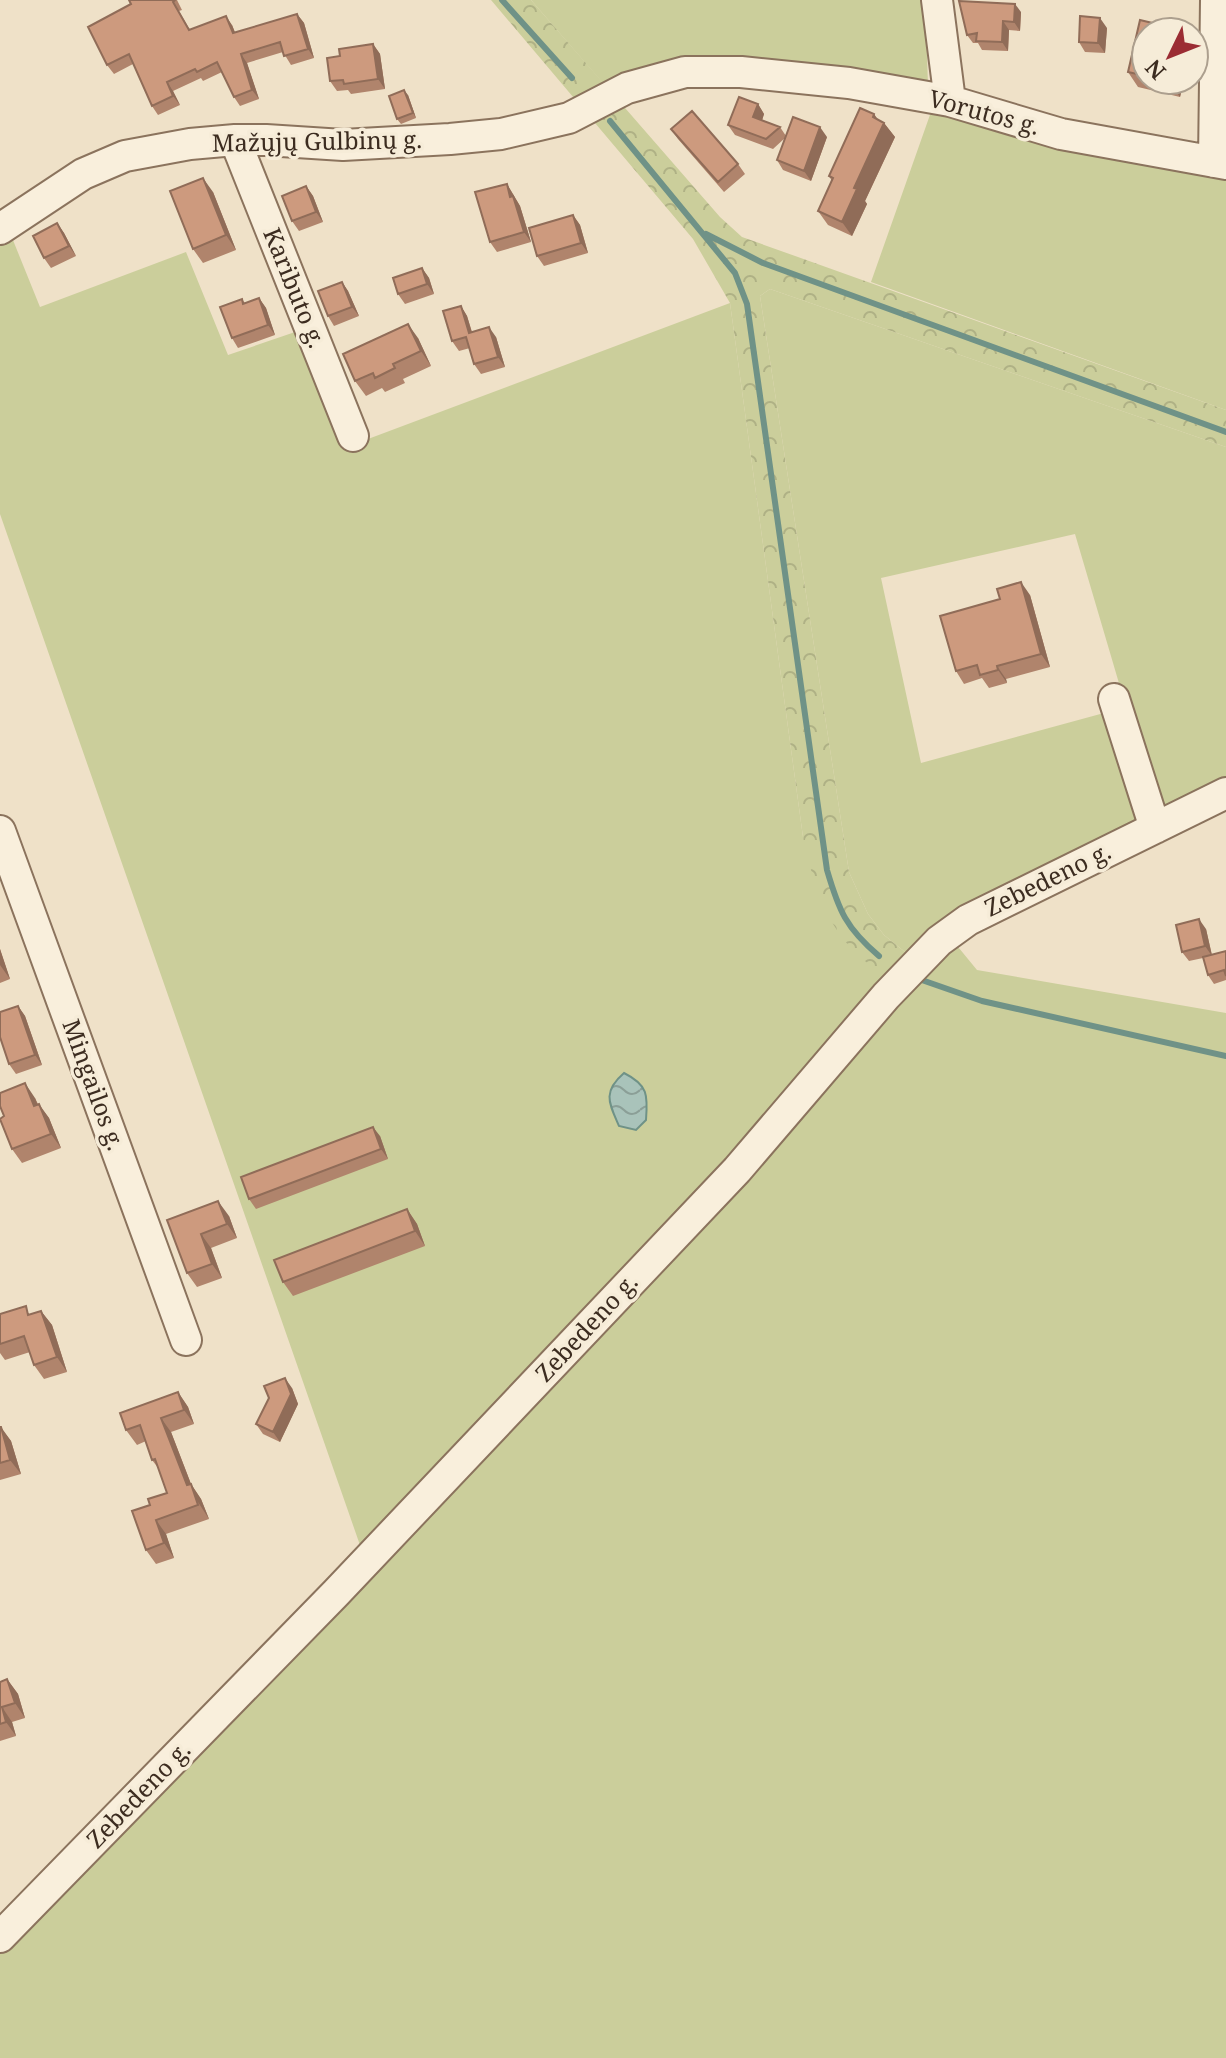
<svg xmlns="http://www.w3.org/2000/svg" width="1226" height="2058" font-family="'Noto Serif',serif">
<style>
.green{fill:#cbce9b;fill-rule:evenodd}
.forest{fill:url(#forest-crowns)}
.water{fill:url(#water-waves);stroke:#6f9287;stroke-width:2}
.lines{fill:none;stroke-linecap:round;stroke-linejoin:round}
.stream{stroke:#6f9287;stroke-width:6}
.minor-casing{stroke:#8b735d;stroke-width:34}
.minor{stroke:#f9efdc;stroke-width:30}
.wall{fill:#b0846c}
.shaded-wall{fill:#906c58}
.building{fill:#cd9a7e;stroke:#906c58;stroke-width:2}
.labels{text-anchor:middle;stroke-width:7;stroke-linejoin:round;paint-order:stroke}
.street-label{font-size:24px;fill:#3c2c20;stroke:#f6ecd8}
</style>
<defs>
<pattern id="forest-crowns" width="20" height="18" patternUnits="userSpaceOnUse" patternTransform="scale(2)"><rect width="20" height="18" fill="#cbce9b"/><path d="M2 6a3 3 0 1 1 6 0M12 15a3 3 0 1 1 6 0" fill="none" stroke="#afb185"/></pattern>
<pattern id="water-waves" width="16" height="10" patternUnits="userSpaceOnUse" patternTransform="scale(2)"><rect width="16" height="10" fill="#a9c3ba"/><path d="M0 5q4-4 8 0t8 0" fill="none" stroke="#8b9f97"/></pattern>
</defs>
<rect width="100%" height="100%" fill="#efe1c8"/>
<path class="green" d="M531,0H925L928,85L822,73L608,89Z
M931,112L1226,172V410L871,282Z
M0,208L40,307L186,252L228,355L298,331L344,448L730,303L803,837L887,978L746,1145L361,1548L0,514Z
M770,289L1226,447V780L910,956L884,935L868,914L849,872L760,296ZM1075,534L1126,707L921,763L881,578Z
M954,942L977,970L1226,1013V2058H0V1950Z"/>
<path class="forest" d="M491,0H531L720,217L742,237L1226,410V447L770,289L760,296L849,872L868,914L884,935L910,956L887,978C876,969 863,961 853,950C823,919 812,878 803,837L730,303L693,239Z"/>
<path class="water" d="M624,1073C648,1085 648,1095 646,1120L636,1130L619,1126C609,1103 602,1092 624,1073Z"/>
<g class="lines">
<path class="stream" d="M502,0L572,78
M610,121L735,273L747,304L827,870C839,911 846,928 879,956
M706,234L763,263L1226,432
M916,978L982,1001L1226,1056"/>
<g class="minor-casing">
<path id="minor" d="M937,0L950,101
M235,140L353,436
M1214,162L1216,0
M0,229L83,174L125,156L190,144L235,140H266L343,145L450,139L501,134L569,118L627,88L685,72H741L849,83L950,101L1061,134L1226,164
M1114,699L1155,828
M0,831L186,1340
M0,1937L336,1593L737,1170L886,996L939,941L968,920L1226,793"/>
</g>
<use href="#minor" class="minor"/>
</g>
<path class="wall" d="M129,0H177L182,10L179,11L190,30L232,25L235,33L297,14L304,23L314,58L291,65L283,52L247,63L259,99L240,106L234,97L222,72L203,81L201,78L173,91L180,105L158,115L152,106L133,64L114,74L107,65L131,4Z
M1021,12L1020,31L1009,30L1008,51L982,50L978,43H973L967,35Z
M1140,20L1165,26L1169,32H1146V80H1184L1180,97L1138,87L1128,72Z
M1107,28L1105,53L1085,52L1079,42Z
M373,44L380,54L385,89L351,94L348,90L337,91L330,81L340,56Z
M408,95L416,118L401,124L397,119Z
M758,104L764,114L762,120L780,127L786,136L827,137L811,181L783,170L777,160L785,138L773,149L735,135L728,125Z
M874,114L877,119L884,123L895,137L865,201L867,204L852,236L828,225L818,211L832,181L829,176Z
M671,129L738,164L745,174L724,192L678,139Z
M507,184L520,206L531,242L497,252L490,242Z
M306,186L313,196L323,222L299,231L292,221Z
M213,192L236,250L203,263L193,249Z
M573,215L580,225L588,253L544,266L537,256Z
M57,223L64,233L76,256L51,268L44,258Z
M422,268L429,278L434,294L405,304L398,294Z
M342,282L348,291L359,316L334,326L328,316Z
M259,298L266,308L275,335L238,348L232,338L242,299L245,303Z
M461,306L467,316L472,332L496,337L505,367L481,374L474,364L470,348L459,351L452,341Z
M418,338L431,366L403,379L405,383L385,392L382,388L366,396L355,381Z
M1030,595L1050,667L1006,679L1007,683L989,688L982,678L964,684L956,671Z
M1206,929L1212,955L1226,951V980L1214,984L1208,975L1203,958L1189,961L1182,952Z
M0,949L10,979L0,983Z
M18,1006L25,1016L42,1065L16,1074L9,1064Z
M35,1098L38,1104L49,1118L61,1148L22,1163L12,1149Z
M380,1136L388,1159L256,1209L249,1199Z
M407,1209L417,1224L425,1246L293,1296L283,1282Z
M229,1216L237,1238L211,1248L222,1278L197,1287L187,1273L167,1220Z
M41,1311L52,1325L67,1372L44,1379L34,1365L30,1352L5,1360L0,1353V1314H31Z
M292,1388L298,1404L280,1442L263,1434L256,1424Z
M178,1392L188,1407L194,1424L171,1432L191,1484L201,1499L209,1519L166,1534L174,1558L156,1564L146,1550L150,1505L167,1493L159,1469L152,1460L146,1441L137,1445L126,1430Z
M0,1427L11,1441L21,1474L0,1480Z
M7,1679L18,1694L25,1718L12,1722L16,1736L0,1741V1682Z"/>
<path class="shaded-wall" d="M1015,4L1021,12L1020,31L1014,22Z
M297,14L304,23L314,58L308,49Z
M226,16L232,25L239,42L233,33Z
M1100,18L1107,28L1105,53L1098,43Z
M1003,21L1009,30L1008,51L1002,42Z
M373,44L380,54L385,89L378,79Z
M241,54L247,63L259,99L252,90Z
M1171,80H1184L1180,97L1170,82Z
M167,82L173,91L180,105L173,96Z
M404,90L408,95L416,118L413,113Z
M758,104L764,114L760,127L753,117Z
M874,114L883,127L884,123L895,137L865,201L867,204L852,236L842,222L854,188Z
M820,127L827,137L811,181L804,171Z
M203,178L213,192L236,250L226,235Z
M507,184L520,206L531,242L524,232L510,197Z
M306,186L313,196L323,222L316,212Z
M573,215L580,225L588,253L581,243Z
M57,223L64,233L76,256L69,246Z
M422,268L429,278L434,294L427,284Z
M342,282L348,291L359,316L352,307Z
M259,298L266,308L275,335L268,325Z
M461,306L467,316L475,343L469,333Z
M408,324L418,338L431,366L421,351Z
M489,327L496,337L505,367L498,357Z
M1021,582L1030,595L1050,667L1041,654Z
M997,666L1006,679L1007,683L998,670Z
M1199,919L1206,929L1212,956L1205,946Z
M0,949L10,979L0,965Z
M18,1006L25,1016L42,1065L35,1055Z
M25,1083L35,1098L44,1121L34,1106Z
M39,1104L49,1118L61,1148L51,1134Z
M373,1127L380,1136L388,1159L381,1149Z
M218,1201L229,1216L237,1238L227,1224Z
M407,1209L417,1224L425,1246L415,1231Z
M201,1234L211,1248L222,1278L212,1264Z
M41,1311L52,1325L67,1372L57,1357Z
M285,1378L292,1388L298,1404L280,1442L273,1432Z
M178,1392L188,1407L194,1424L184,1410Z
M161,1418L171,1432L196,1497L191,1484L201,1499L209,1519L187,1485Z
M1,1427L11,1441L21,1474L10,1460Z
M156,1520L166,1534L174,1558L164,1543Z
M7,1679L18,1694L25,1718L15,1703Z
M2,1707L12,1722L16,1736L6,1722Z"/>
<path class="building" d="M129,0H175L173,2L189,30L226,16L233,33L297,14L308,49L284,56L280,42L241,54L252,90L234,97L217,62L197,72L195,69L167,82L173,96L152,106L129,54L107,65L88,27L131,4Z
M959,1L1015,4L1014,22L1003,21L1002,42L976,41L977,33L967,35Z
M1080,16L1100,18L1098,43L1079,42Z
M1140,20L1165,26L1163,32H1146V76L1128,72Z
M373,44L378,79L344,84L343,80L330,81L327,58L340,56L339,49Z
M404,90L413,113L397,119L389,96Z
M739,97L758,104L753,117L780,127L766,139L728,125Z
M860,108L874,114L873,117L884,123L854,188L857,189L842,222L818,211L833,178L829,176Z
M692,111L738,164L718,182L671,129Z
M793,117L820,127L804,171L777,160Z
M203,178L226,235L193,249L170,191Z
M507,184L510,197L513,196L524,232L490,242L475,192Z
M306,186L316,212L292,221L282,196Z
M573,215L581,243L537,256L529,228Z
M57,223L69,246L44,258L33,236Z
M422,268L427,284L398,294L393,278Z
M342,282L352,307L328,316L318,291Z
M259,298L268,325L232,338L220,307L242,299L243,304Z
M461,306L469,333L489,327L498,357L474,364L466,337L452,341L443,311Z
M408,324L421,351L393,364L395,368L375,378L373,373L355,381L343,354Z
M1021,582L1041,654L997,666L998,670L980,675L977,665L956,671L940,616L1000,599L997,589Z
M1199,919L1205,946L1182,952L1176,925Z
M1226,951V976L1224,970L1208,975L1203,957Z
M18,1006L35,1055L9,1064L0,1037V1012Z
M25,1083L34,1106L39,1104L51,1134L12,1149L0,1119L4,1116L0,1106V1093Z
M373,1127L381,1149L249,1199L241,1177Z
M218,1201L227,1224L201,1234L212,1264L187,1273L167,1220Z
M407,1209L415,1231L283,1282L274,1260Z
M26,1306L28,1315L41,1311L57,1357L34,1365L24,1336L0,1344V1314Z
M285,1378L291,1394L273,1432L256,1424L269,1398L264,1386Z
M178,1392L184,1410L161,1418L187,1485L191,1484L198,1505L156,1520L164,1543L146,1550L132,1511L150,1505L148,1499L167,1493L155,1459L152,1460L140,1425L126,1430L120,1413Z
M0,1427H1L10,1460L0,1463Z
M7,1679L15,1703L2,1707L6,1722L0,1724V1682Z"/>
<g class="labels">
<g class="street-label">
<text transform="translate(984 113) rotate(15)" y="8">Vorutos g.</text>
<text transform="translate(317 142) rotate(-1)" y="8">Mažųjų Gulbinų g.</text>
<text transform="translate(294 288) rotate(68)" y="8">Kaributo g.</text>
<text transform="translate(1048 880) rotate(-26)" y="8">Zebedeno g.</text>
<text transform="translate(93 1085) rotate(70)" y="8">Mingailos g.</text>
<text transform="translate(587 1328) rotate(-47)" y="8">Zebedeno g.</text>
<text transform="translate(139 1795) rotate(-46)" y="8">Zebedeno g.</text>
</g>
</g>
<g transform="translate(1170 56) rotate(227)"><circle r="38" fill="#f6ecd8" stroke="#ac9f8e" stroke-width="2"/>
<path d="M0-6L14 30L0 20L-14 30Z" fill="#9b2c33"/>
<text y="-12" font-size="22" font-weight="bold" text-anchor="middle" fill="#3c2c20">N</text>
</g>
</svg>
